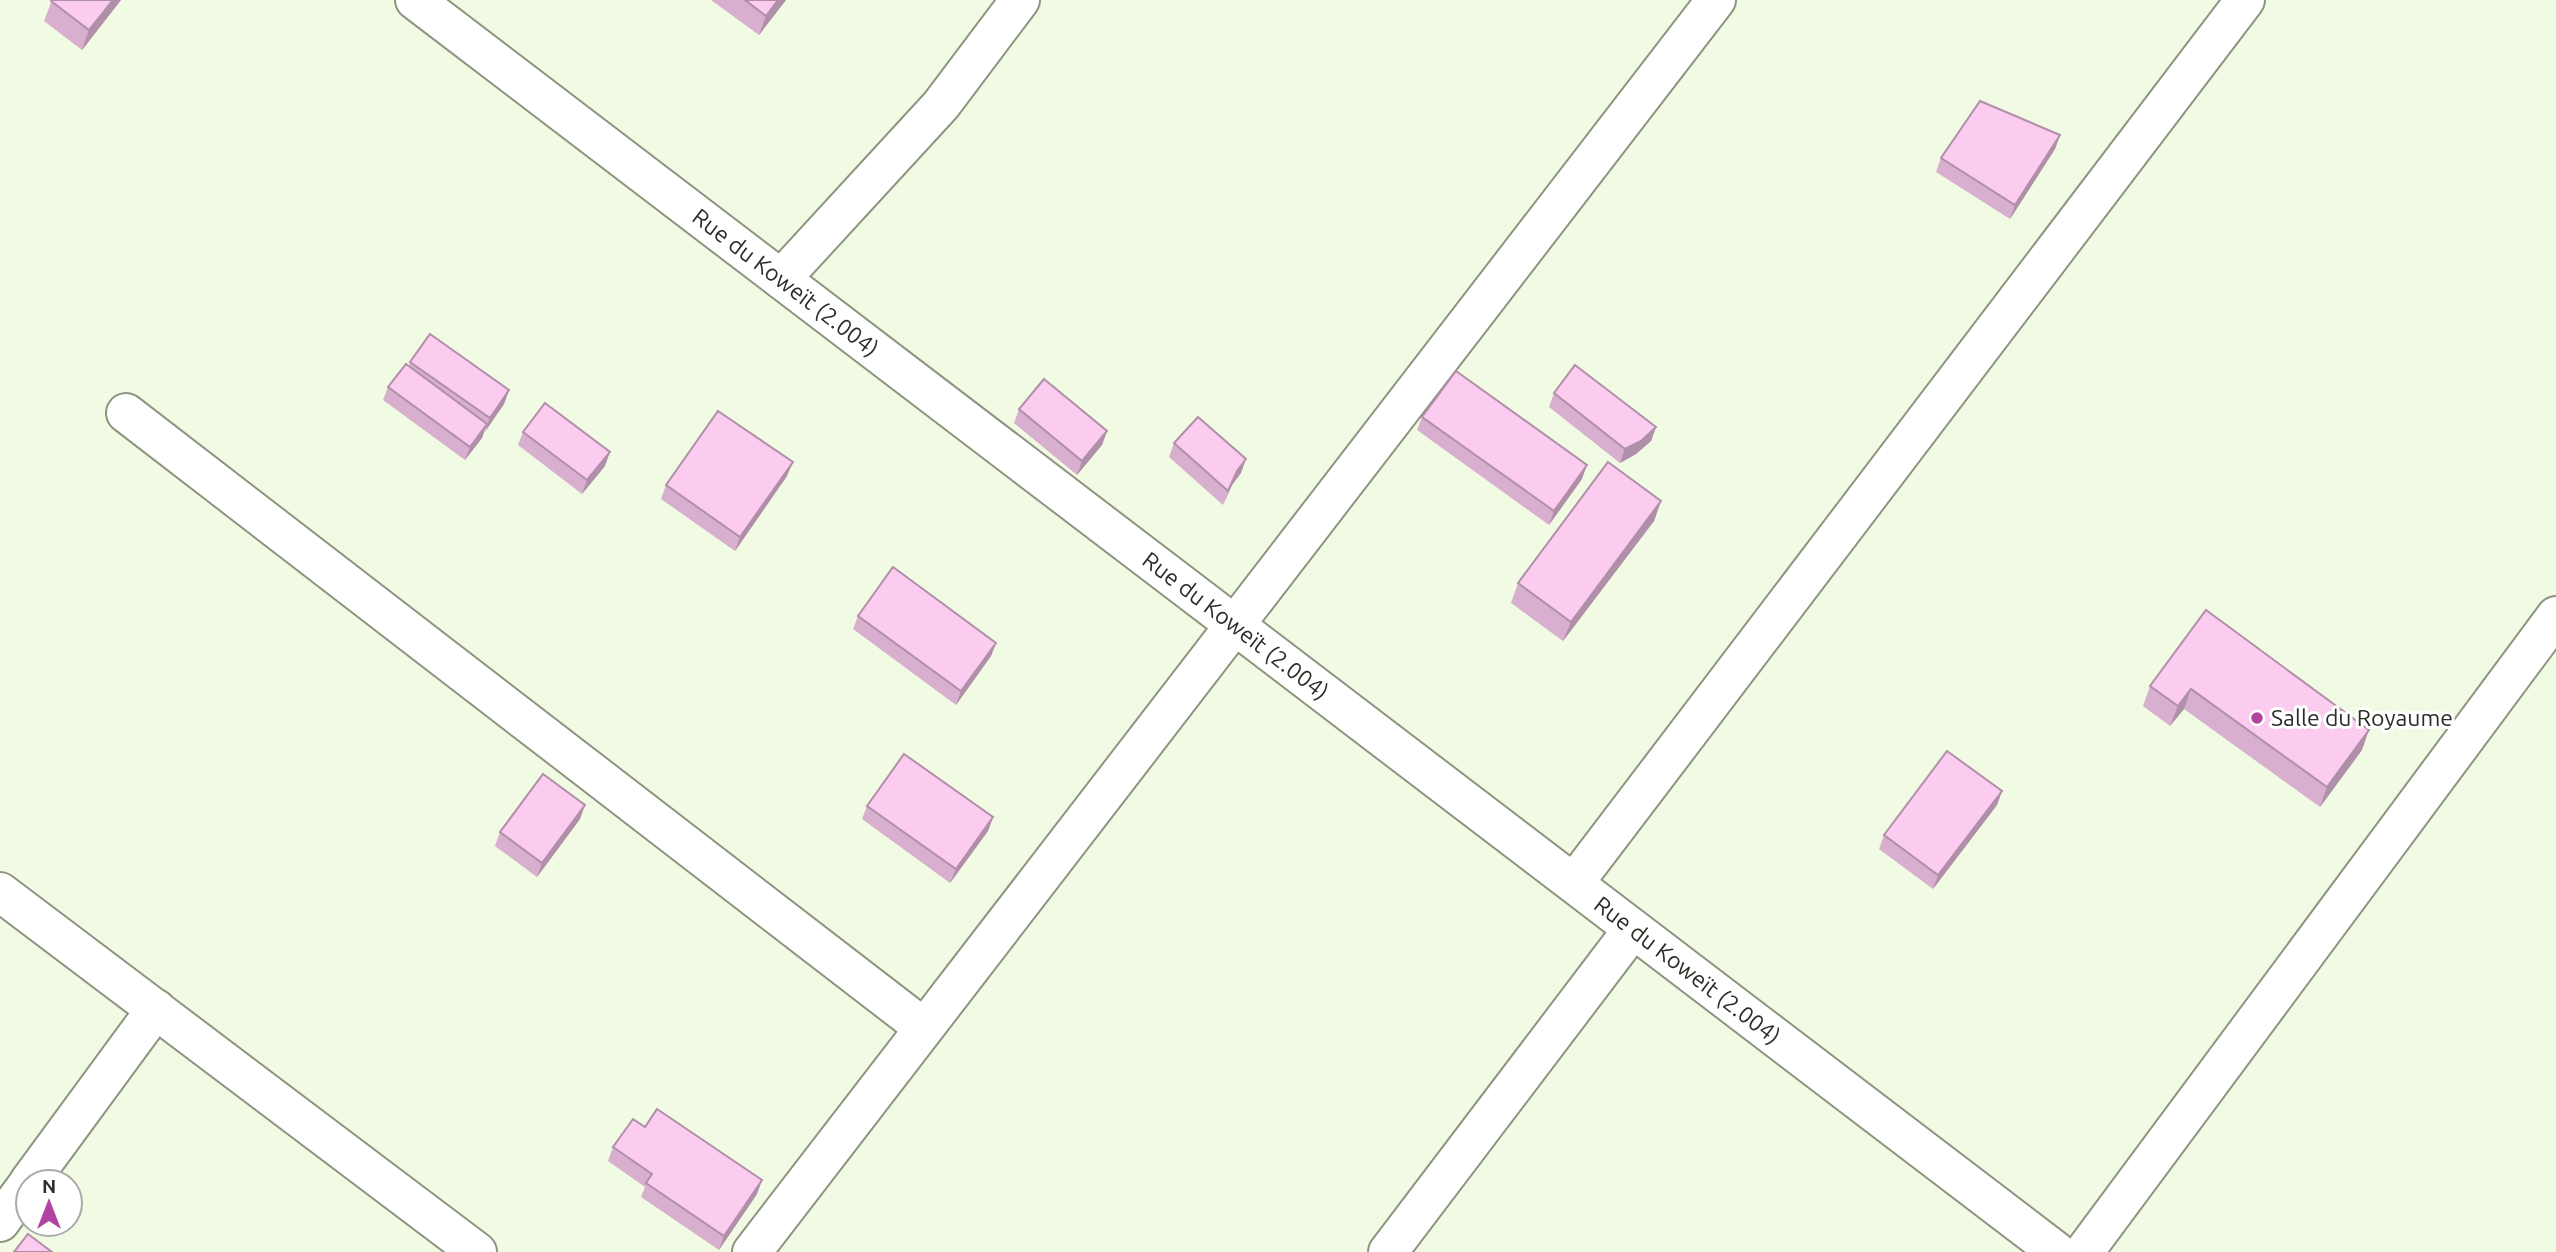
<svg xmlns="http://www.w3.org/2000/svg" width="2556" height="1252" font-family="Ubuntu,sans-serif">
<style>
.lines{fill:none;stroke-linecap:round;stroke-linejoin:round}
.minor-casing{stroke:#8d9580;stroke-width:42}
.minor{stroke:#fff;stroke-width:38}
.wall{fill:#d8afce}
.shaded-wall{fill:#b08fa8}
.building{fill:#fbccf0;stroke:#b08fa8;stroke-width:2}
.poi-dot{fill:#b143a1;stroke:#fff;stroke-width:2.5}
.labels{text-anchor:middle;stroke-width:6;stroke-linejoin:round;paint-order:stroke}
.street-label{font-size:23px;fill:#2b2e26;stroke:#fff}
.poi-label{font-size:23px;fill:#2b2e26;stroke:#fff;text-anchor:start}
</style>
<rect width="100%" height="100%" fill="#f1fae3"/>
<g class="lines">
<g class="minor-casing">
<g id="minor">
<path id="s1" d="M415,0L2057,1252"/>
<path d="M781,279L941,105L1020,0"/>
<path d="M126,413L924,1028"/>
<path d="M1574,883L2245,0"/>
<path d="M0,892L477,1252"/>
<path d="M29,1182L156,1009"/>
<path d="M0,1222L28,1184"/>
<path d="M752,1252L1716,0"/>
<path d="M1388,1252L1633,929"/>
<path d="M2084,1252L2556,616"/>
</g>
</g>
<use href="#minor" class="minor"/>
</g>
<path class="wall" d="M52,0H121L82,50L44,21Z
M711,0H786L759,35Z
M2060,135L2055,149L2010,219L1936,172L1941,158Z
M410,362L509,390L504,404L484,431L482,438L465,460L383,400L388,387L409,366Z
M1554,393L1656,427L1651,441L1636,454L1620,463L1549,407Z
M1019,409L1107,431L1102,445L1077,475L1014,423Z
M1422,417L1582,479L1549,525L1417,430Z
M523,432L605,466L582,494L518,445Z
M1174,443L1241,473L1232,485L1223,505L1169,457Z
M787,476L735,551L661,499L666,485Z
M1661,501L1654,521L1563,641L1511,603L1518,583Z
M2206,610L2362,750L2320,807L2184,709L2170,726L2143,706L2150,686Z
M858,616L996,643L991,656L956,705L853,629Z
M2002,791L1997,805L1933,889L1879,849L1884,835Z
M867,806L993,817L988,831L950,883L862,819Z
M580,819L537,877L495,846L500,832Z
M645,1127L762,1180L757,1194L719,1250L641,1197L645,1187L608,1161L613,1147Z"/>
<path class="shaded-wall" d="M113,0H121L82,50L89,30Z
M778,0H786L759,35L766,16Z
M2060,135L2055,149L2010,219L2015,205Z
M509,390L504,404L485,432L490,418Z
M487,424L482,438L465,460L470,447Z
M1656,427L1651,441L1636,454L1620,463L1625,449Z
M1107,431L1102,445L1077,475L1082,461Z
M610,452L605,466L582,494L587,480Z
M1246,459L1241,473L1232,485L1223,505L1237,471Z
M793,462L787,476L735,551L740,537Z
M1587,465L1582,479L1549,525L1554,511Z
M1661,501L1654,521L1563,641L1571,622Z
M996,643L991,656L956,705L961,691Z
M2191,689L2184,709L2170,726L2178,706Z
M2369,730L2362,750L2320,807L2327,787Z
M2002,791L1997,805L1933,889L1938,875Z
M585,805L580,819L537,877L542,863Z
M993,817L988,831L950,883L956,869Z
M762,1180L757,1194L719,1250L724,1236Z"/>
<path class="building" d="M52,0H113L89,30L51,1Z
M745,0H778L766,16Z
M1980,101L2060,135L2015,205L1941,158Z
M430,334L509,390L490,418L410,362Z
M406,364L487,424L470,447L388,387Z
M1575,365L1656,427L1641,441L1625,449L1554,393Z
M1456,371L1587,465L1554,511L1422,417Z
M1044,379L1107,431L1082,461L1019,409Z
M545,403L610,452L587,480L523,432Z
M718,411L793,462L740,537L666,485Z
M1198,417L1246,459L1237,471L1228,491L1174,443Z
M1608,462L1661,501L1571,622L1518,583Z
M893,567L996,643L961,691L858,616Z
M2206,610L2369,730L2327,787L2191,689L2178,706L2150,686Z
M1947,751L2002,791L1938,875L1884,835Z
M904,754L993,817L956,869L867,806Z
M543,774L585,805L542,863L500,832Z
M657,1109L762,1180L724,1236L646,1183L652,1174L613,1147L633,1119L645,1127Z
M28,1234L52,1252H14Z"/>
<circle class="poi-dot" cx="2257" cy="718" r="7"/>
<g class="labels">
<g class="street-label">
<text dy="8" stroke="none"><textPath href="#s1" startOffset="466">Rue du Koweït (2.004)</textPath></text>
<text dy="8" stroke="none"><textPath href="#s1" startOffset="1032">Rue du Koweït (2.004)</textPath></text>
<text dy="8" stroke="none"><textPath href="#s1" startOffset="1600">Rue du Koweït (2.004)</textPath></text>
</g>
<g class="poi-label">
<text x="2271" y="726">Salle du Royaume</text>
</g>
</g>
<g transform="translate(49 1203)"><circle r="33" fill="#ffffff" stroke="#aaaba8" stroke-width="2"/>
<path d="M0-5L12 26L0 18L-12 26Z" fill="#b143a1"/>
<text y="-10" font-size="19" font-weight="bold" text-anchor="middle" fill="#2b2e26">N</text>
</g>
</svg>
